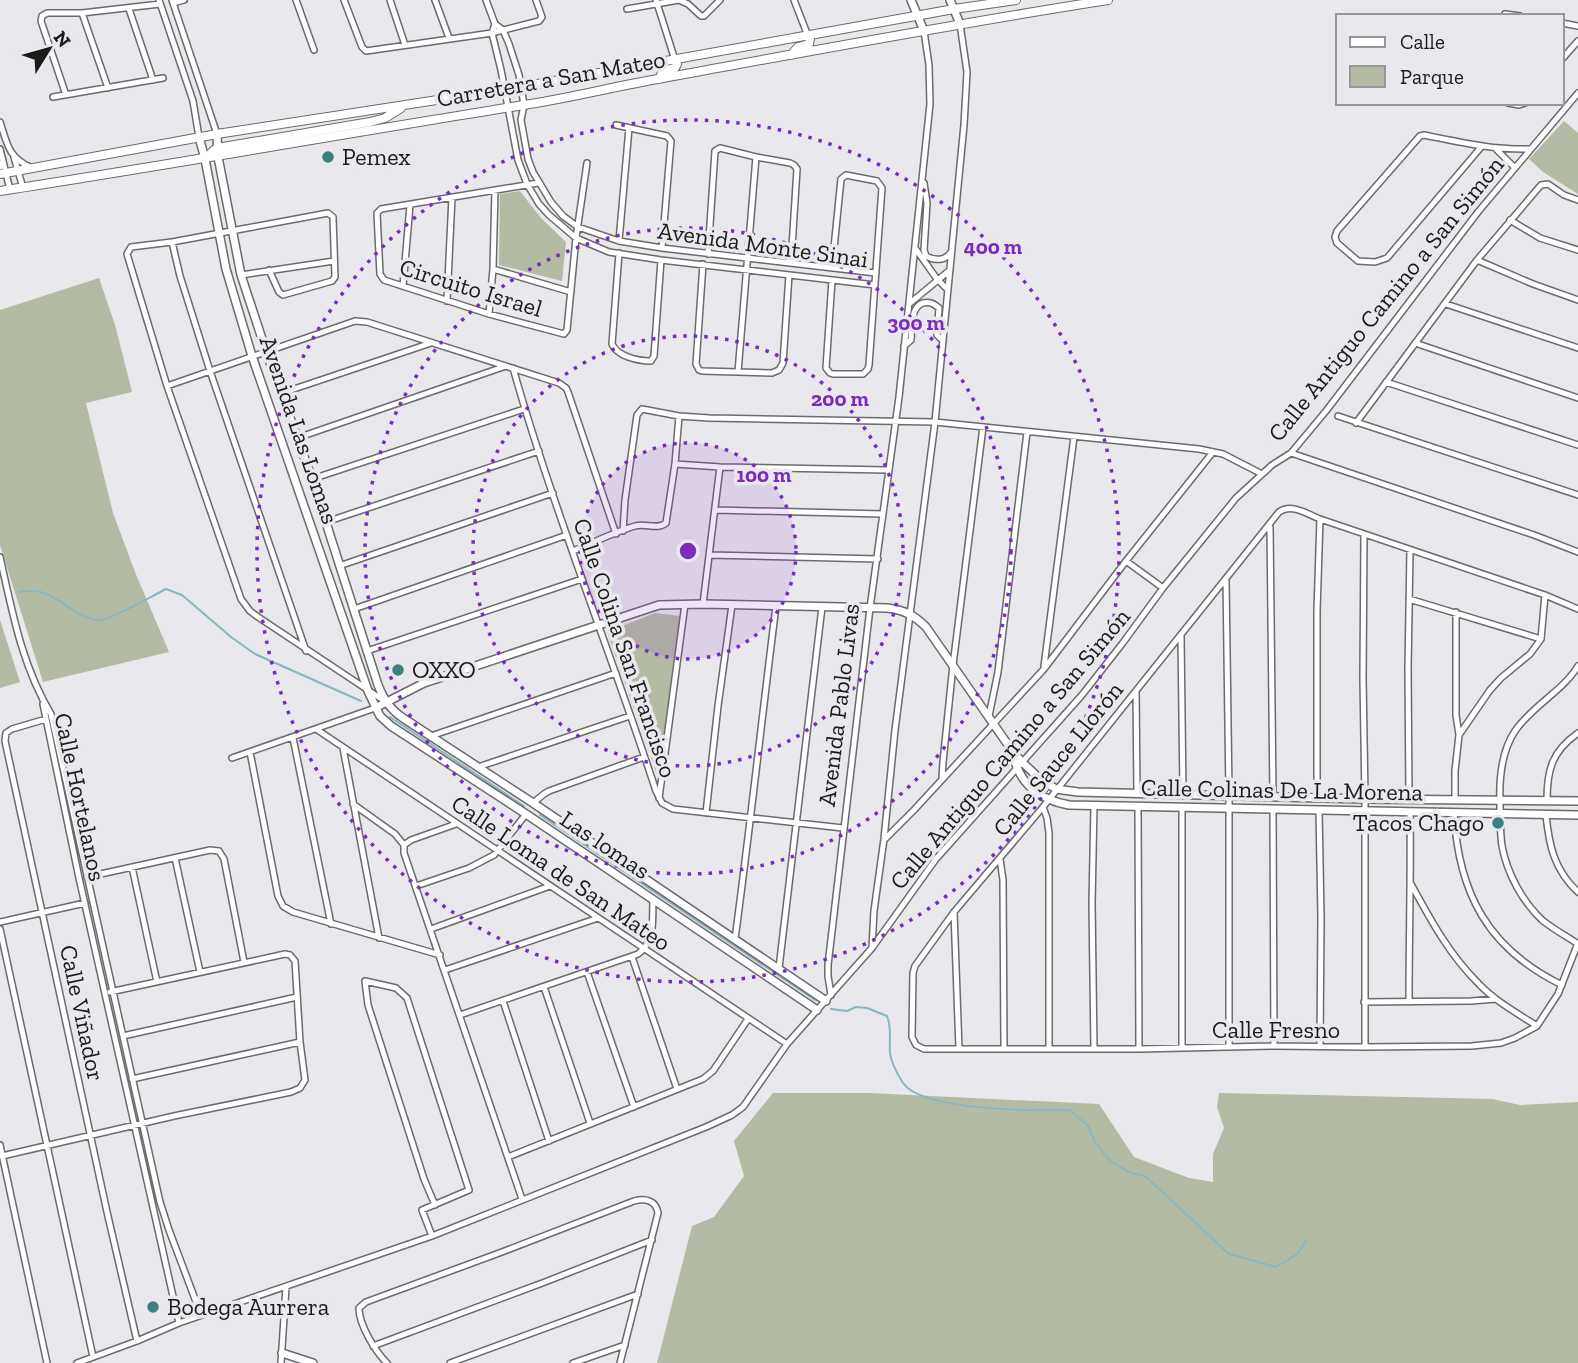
<svg xmlns="http://www.w3.org/2000/svg" width="1578" height="1363" font-family="'Zilla Slab',serif">
<style>
.green{fill:#b4bba4}
.lines{fill:none;stroke-linecap:round;stroke-linejoin:round}
.stream{stroke:#88b7c3;stroke-width:2}
.minor-casing{stroke:#6b6a6d;stroke-width:8}
.tertiary-casing{stroke:#6b6a6d;stroke-width:10}
.secondary-casing{stroke:#6b6a6d;stroke-width:10}
.minor{stroke:#fff;stroke-width:5}
.tertiary{stroke:#fff;stroke-width:7}
.secondary{stroke:#fff;stroke-width:8}
.ring{fill:none;stroke:#7b2cbf;stroke-width:3.5;stroke-dasharray:3.5 7}
.poi-dot{fill:#3a827f;stroke:#e9e8ec;stroke-width:2.5}
.labels{text-anchor:middle;stroke-width:7;stroke-linejoin:round;paint-order:stroke}
.street-label{font-size:24px;fill:#1b1b1c;stroke:#e9e8ec}
.poi-label{font-size:24px;fill:#1b1b1c;stroke:#e9e8ec;text-anchor:start}
.centre{fill:#7b2cbf;stroke:#e9e8ec;stroke-width:3.5}
.ring-label{font-size:21px;text-anchor:middle;font-weight:bold;fill:#7b2cbf;stroke:#e9e8ec;stroke-width:7;stroke-linejoin:round;paint-order:stroke}
</style>
<rect width="100%" height="100%" fill="#e9e8ec"/>
<path class="green" d="M1564,121L1578,133V194L1543,172L1529,159Z
M520,191L541,218L566,242L562,281L499,265L500,194Z
M99,278L115,325L132,392L86,403L113,513L135,572L169,652L43,682L0,545V310Z
M655,613L680,616L659,781L607,632Z
M0,620L20,682L0,688Z
M773,1093H869L1099,1104L1134,1157L1189,1178L1213,1182V1154L1224,1128L1217,1107L1219,1093L1492,1099L1520,1105L1578,1102V1363H657L692,1226L714,1217L744,1176L734,1141Z"/>
<g class="lines">
<path class="stream" d="M19,592C26,591 34,590 41,592C60,597 82,622 101,620C114,618 152,596 166,589L182,595L231,637L255,654L361,701
M390,717L524,806
M540,815L815,1000
M831,1009L847,1011L856,1007L867,1008L887,1016C892,1028 889,1040 890,1053C891,1062 898,1075 903,1083C922,1111 1036,1111 1070,1110L1088,1126L1095,1142L1110,1161L1131,1173L1145,1176L1229,1254L1276,1267L1296,1255L1306,1241"/>
<g class="minor-casing">
<path id="minor" d="M159,0L193,101L199,137
M172,0L217,134
M296,0L314,50
M344,0L362,47L366,51L492,33L539,21L542,17L536,0
M390,0L405,45
M435,0L449,38
M486,0L495,24L503,30L509,44L519,75L524,105L521,120L528,159L533,172L551,202L563,216L578,227L619,241L662,248L876,273
M656,0L675,60
M794,0L808,36
M173,3L184,0
M129,9L153,80
M627,9L679,0L688,4L701,16H704L720,0
M82,13L108,88
M1505,14L1520,16
M1562,23L1578,26
M495,24L492,33L501,70L518,160L527,184L539,204L549,215L576,238L609,252L661,260L875,285
M1562,59L1578,41
M66,95L41,21L42,16L47,13H82L160,4
M53,97L163,78
M1508,103L1519,105L1525,103
M0,122C7,143 8,157 30,167
M616,125L667,136L671,141L662,248
M1482,146L1387,258L1375,262L1358,261L1337,243L1335,237L1337,231L1420,136L1424,135C1459,142 1493,150 1529,149
M1495,148L1514,167
M0,149L3,161L0,167
M14,157L23,188
M3,161L10,190
M538,183L381,209L377,213L380,274L384,280L489,314L564,334L567,330L576,238L587,163
M924,183L927,203L924,250L926,256C935,261 946,261 951,252
M1510,220L1540,238L1578,250
M619,241L629,128
M172,242L180,276L210,371L306,651
M915,248L937,279L947,289
M619,253L612,344C617,356 637,361 651,361L654,356L661,260
M708,254L715,151L720,148L756,157L790,163L794,165L797,169L791,263
M1477,260L1533,284L1578,300
M703,264L696,364L699,370L702,371L772,373L779,370L783,363L789,275
M832,268L841,179L846,175L877,181L882,188L869,365L868,369L863,374H833L830,373L826,368L832,280
M493,269L571,292
M269,270L279,292L283,295L332,281L335,277L333,217L328,213L172,242L131,247L127,254L167,386L241,599L250,611L258,617L386,702
M241,275L334,261
M403,286L410,205
M447,301L452,197
M909,304L950,270
M1446,304L1578,348
M489,314L493,269L495,190
M1415,343L1578,398
M904,346L911,340C912,329 910,307 923,303C930,301 934,304 939,308L937,335L943,341
M513,368C554,512 610,650 656,791L662,803L673,809L843,828
M738,372L756,157
M1386,382L1578,445
M167,386L355,321L367,322L559,383L566,388L568,392L616,534
M282,393L431,343
M1338,416L1578,495
M1356,423L1477,260L1541,185L1548,184L1564,195L1578,200
M297,438L506,366
M1291,453L1534,535L1578,552
M675,464L720,467L888,470
M312,479L524,409
M715,510L883,514
M326,522L539,451
M1270,527L1273,796
M623,531L625,500L637,415L642,409L679,416L709,418L935,422L1199,449L1223,454L1262,474
M1364,534L1363,678L1365,799V1047
M573,551C593,543 614,532 635,526C645,523 658,530 666,523L675,464L679,416
M710,555L878,559
M0,557C12,611 22,666 51,714L160,1202L169,1230L201,1315
M1126,561L1163,588
M339,566L553,493
M1226,580L1229,795V1047
M1409,599L1541,639
M703,604L720,467
M354,609L567,535
M1578,609L1545,595L1320,519C1307,514 1292,503 1279,512L1043,807L954,912L915,966L913,973L912,1037L916,1045L924,1049H1139L1274,1046L1365,1047L1472,1046L1501,1043L1515,1038L1537,1026L1558,994L1578,943
M1456,612V715L1459,735
M1181,636L1183,794
M367,651L582,579
M1044,666L1074,437
M1136,691L1137,793
M43,704L79,878L179,1323
M989,716L998,672L1027,432
M46,719L12,729L6,733L5,741L107,1212L137,1341
M316,729L787,1044
M431,736L616,673
M293,738L331,924
M343,748L379,938
M250,752L278,896L283,906L293,912L440,955
M232,758L375,708
M478,767L630,716
M942,779L943,762L953,665L983,427
M659,798L685,604
M1317,798V611L1320,519
M1409,799L1408,669L1410,550
M1455,799V771L1459,735L1490,690L1501,678L1530,654L1541,639L1545,595
M1547,800C1547,770 1552,751 1578,733
M533,803L544,794L549,791L644,757
M353,804L395,834L404,845
M1094,806L1092,903L1094,1049
M1138,806L1139,1049
M1043,807L1047,818L1049,833V1048
M1273,809L1274,1046
M1319,810L1321,917L1320,1046
M1454,812C1458,893 1488,949 1562,985
M706,813L718,706L732,605
M1546,815C1549,845 1554,870 1578,892
M885,839L914,810L1044,669L1126,561L1213,452
M404,845V853L522,1199
M404,845L411,840L456,824
M175,858L200,972
M1000,859L1003,880L1004,1048
M132,867L157,982
M87,877L210,850L219,851L224,859L244,962
M1411,884C1430,919 1450,956 1479,984C1495,1001 1517,1013 1537,1026
M416,886L469,868L494,855L526,814
M954,912L959,1049
M0,922L85,903
M0,929L93,1357
M431,929L550,886
M735,939C750,828 762,717 776,606
M1578,944C1566,936 1553,929 1542,920C1522,901 1507,873 1502,846C1500,832 1500,817 1500,803C1499,778 1501,752 1515,731C1533,705 1563,691 1578,666
M872,948L874,911L884,839L895,730L935,422L964,125L967,72L960,24
M632,957L677,1089
M779,968L822,607
M445,970L598,918
M587,972L634,1107
M544,987L590,1123
M831,995L828,976V965L870,608L899,397L930,104L929,65L924,31
M503,1001L549,1141
M1364,1002L1471,1001L1496,999
M1409,1002C1409,939 1411,875 1410,812
M460,1015L638,954C656,941 652,920 653,900
M123,1036L297,997
M1182,1047V807
M132,1079L300,1042
M0,1145L47,1363
M2,1156L174,1116L291,1092L300,1088L305,1080L300,1042L295,961L290,955L285,954L110,992
M508,1157L703,1079L713,1071L748,1019
M432,1236L422,1210L469,1190L407,998L396,988L365,981L368,1005L424,1179L435,1205
M373,1346L545,1282L652,1240
M77,1363L137,1341L179,1323L432,1236L706,1127L732,1115L743,1107L787,1044L872,948L936,859L1082,695L1122,644L1163,588L1236,498L1272,465L1291,453L1326,411L1478,212L1578,93
M281,1363L286,1287
M387,1363C375,1351 359,1325 359,1308L366,1302L502,1252L634,1201C645,1198 656,1200 658,1213L620,1363
M450,1363L638,1294
M573,1363L625,1345"/>
</g>
<g class="tertiary-casing">
<path id="tertiary" d="M911,0L924,31
M950,0L960,24
M217,134L218,157L241,275L266,351L312,479L378,685C384,700 390,709 403,718L533,803L826,1001
M199,137L205,159L226,269L252,356L368,691L380,716L391,726L526,814L817,1010
M375,708L424,683L659,605L703,604L887,608C904,610 914,615 926,627L1013,752L1022,762L1040,779L1056,789L1078,792L1365,799L1578,801
M1013,754C1019,784 1040,800 1069,805L1578,815
M282,1353L313,1363"/>
</g>
<g class="secondary-casing">
<path id="secondary" d="M791,55L798,47L809,44L810,39L808,36
M659,79L663,71L675,68L677,64L675,60
M205,159L214,150L217,148L370,122L385,118L401,108
M0,174L217,134L521,87L954,9L1016,0
M0,191C175,164 349,133 524,105C571,98 616,86 663,78C811,51 959,23 1108,0"/>
</g>
<use href="#minor" class="minor"/>
<use href="#tertiary" class="tertiary"/>
<use href="#secondary" class="secondary"/>
</g>
<circle cx="688" cy="551" r="108" fill="#7b2cbf" fill-opacity=".12"/>
<g class="ring">
<circle cx="688" cy="551" r="108"/>
<circle cx="688" cy="551" r="215"/>
<circle cx="688" cy="551" r="323"/>
<circle cx="688" cy="551" r="431"/>
</g>
<g class="poi-dot">
<circle cx="328" cy="157" r="7"/>
<circle cx="398" cy="670" r="7"/>
<circle cx="1498" cy="823" r="7"/>
<circle cx="153" cy="1307" r="7"/>
</g>
<g class="labels">
<g class="street-label">
<text transform="translate(551 79) rotate(-10)" y="8">Carretera a San Mateo</text>
<text transform="translate(763 245) rotate(8)" y="8">Avenida Monte Sinai</text>
<text transform="translate(471 288) rotate(17)" y="8">Circuito Israel</text>
<text transform="translate(1386 299) rotate(-51)" y="8">Calle Antiguo Camino a San Simón</text>
<text transform="translate(299 430) rotate(71)" y="8">Avenida Las Lomas</text>
<text transform="translate(625 648) rotate(71)" y="8">Calle Colina San Francisco</text>
<text transform="translate(839 705) rotate(-83)" y="8">Avenida Pablo Livas</text>
<text transform="translate(1010 749) rotate(-50)" y="8">Calle Antiguo Camino a San Simón</text>
<text transform="translate(1058 759) rotate(-51)" y="8">Calle Sauce Llorón</text>
<text transform="translate(1282 790) rotate(1)" y="8">Calle Colinas De La Morena</text>
<text transform="translate(80 797) rotate(78)" y="8">Calle Hortelanos</text>
<text transform="translate(605 845) rotate(34)" y="8">Las lomas</text>
<text transform="translate(561 873) rotate(34)" y="8">Calle Loma de San Mateo</text>
<text transform="translate(82 1013) rotate(78)" y="8">Calle Viñador</text>
<text x="1276" y="1038">Calle Fresno</text>
</g>
<g class="poi-label">
<text x="342" y="165">Pemex</text>
<text x="412" y="678">OXXO</text>
<text x="1484" y="831" text-anchor="end">Tacos Chago</text>
<text x="167" y="1315">Bodega Aurrera</text>
</g>
</g>
<circle cx="688" cy="551" r="10" class="centre"/>
<g class="ring-label">
<text x="993" y="254">400 m</text>
<text x="916" y="330">300 m</text>
<text x="840" y="406">200 m</text>
<text x="764" y="482">100 m</text>
</g>
<rect x="1336" y="14" width="228" height="91" fill="#e9e8ec" stroke="#979699" stroke-width="2"/>
<rect x="1350" y="37" width="35" height="10" fill="#ffffff" stroke="#979699" stroke-width="2"/>
<text x="1400" y="49" font-size="21" fill="#1b1b1c">Calle</text>
<rect x="1350" y="66" width="35" height="21" fill="#b4bba4" stroke="#979699" stroke-width="2"/>
<text x="1400" y="84" font-size="21" fill="#1b1b1c">Parque</text>
<g transform="translate(49 49) rotate(53)" stroke="#e9e8ec" stroke-width="5" paint-order="stroke">
<path d="M0-5L12 26L0 18L-12 26Z" fill="#1b1b1c"/>
<text y="-10" font-size="19" font-weight="bold" text-anchor="middle" fill="#1b1b1c">N</text>
</g>
</svg>
